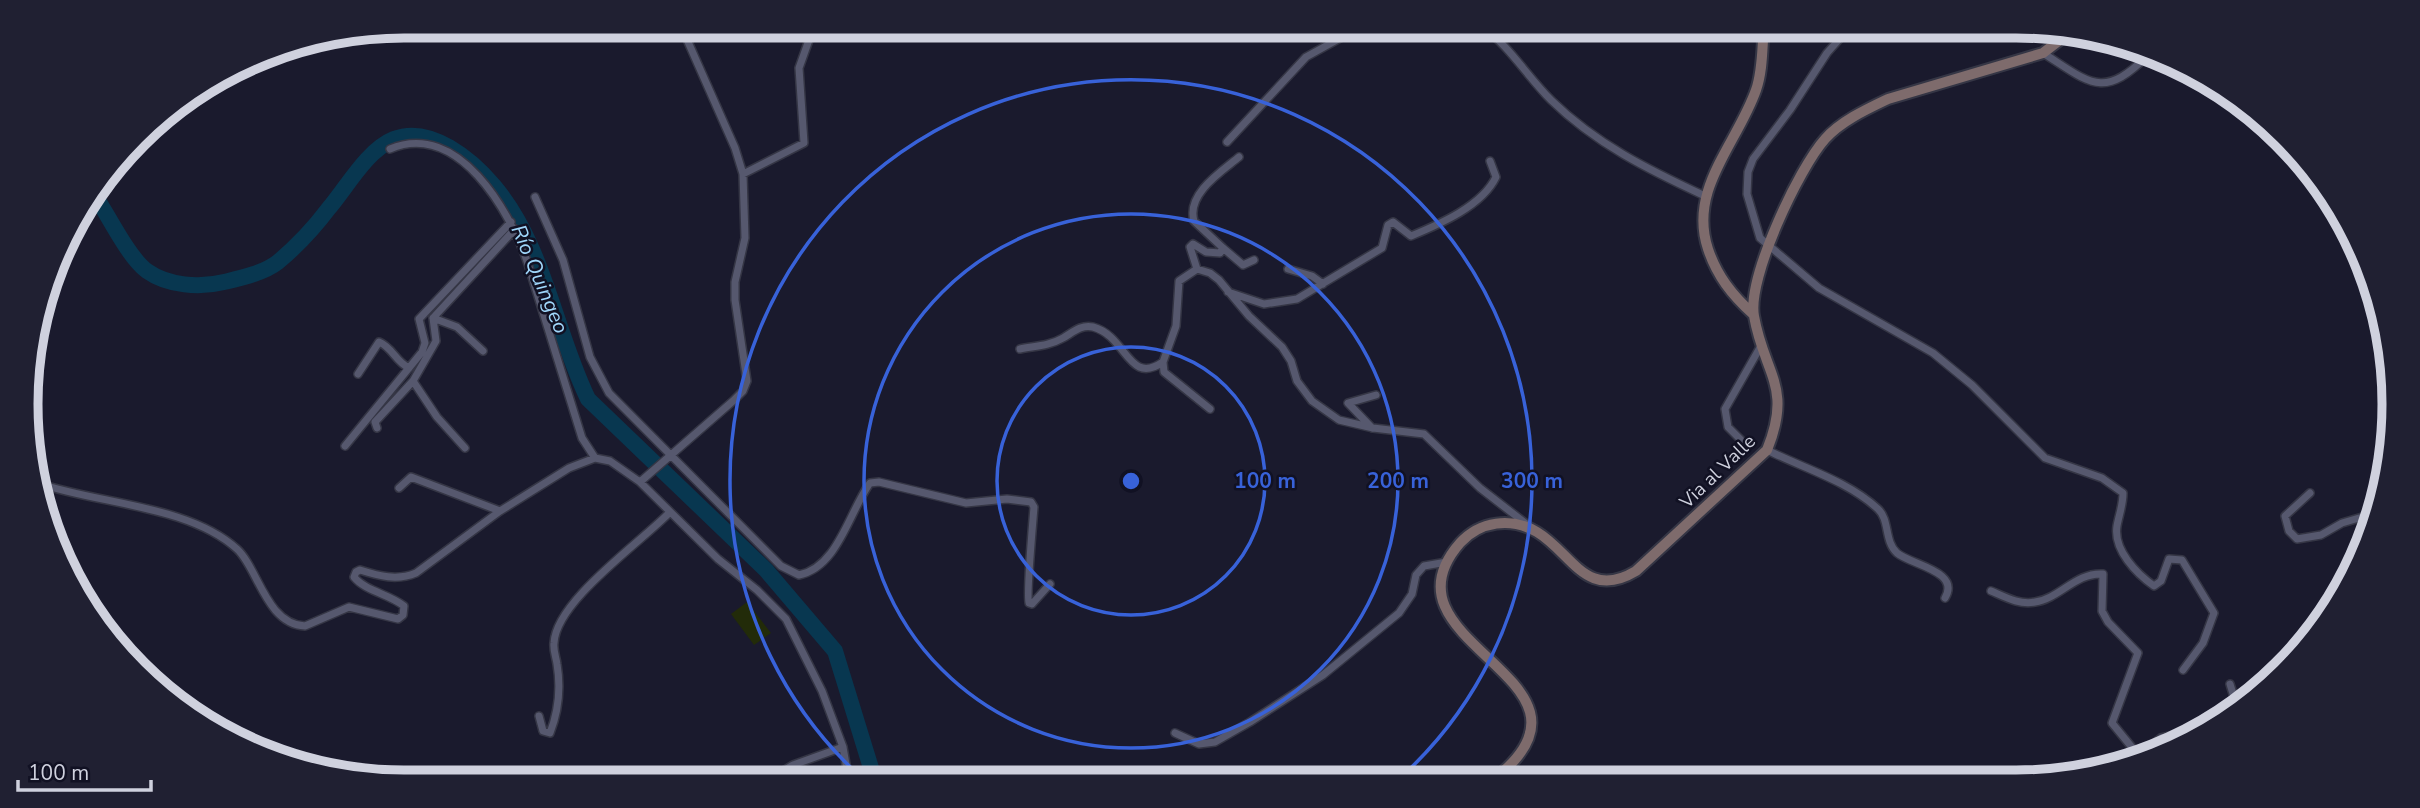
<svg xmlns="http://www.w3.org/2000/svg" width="2420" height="808" font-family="'Nunito Sans',sans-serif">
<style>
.green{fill:#222b09}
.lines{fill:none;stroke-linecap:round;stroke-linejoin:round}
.river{stroke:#083750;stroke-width:16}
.street-casing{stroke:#353645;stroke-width:10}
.secondary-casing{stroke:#353645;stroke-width:14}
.street{stroke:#56586e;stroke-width:7}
.secondary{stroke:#7e6b6c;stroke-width:10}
.ring{fill:none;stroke:#3862d9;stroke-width:3.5}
.labels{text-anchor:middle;stroke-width:5;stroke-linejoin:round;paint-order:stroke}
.street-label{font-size:19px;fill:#cfd1de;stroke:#111123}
.water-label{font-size:21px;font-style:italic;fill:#9fd6fa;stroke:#111123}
.rim{fill:none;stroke:#cfd1de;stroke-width:9}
.centre{fill:#3862d9;stroke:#111123;stroke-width:3.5}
.ring-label{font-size:21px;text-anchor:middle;font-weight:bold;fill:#3862d9;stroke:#111123;stroke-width:5;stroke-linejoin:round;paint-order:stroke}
</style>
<rect width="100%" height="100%" fill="#1a1a2d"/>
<path class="green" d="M747,602L771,633L754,645L731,614Z"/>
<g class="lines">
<path class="river" d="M96,197C109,217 129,258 147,271C168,286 200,288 224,282C241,278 264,273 278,262C297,246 314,228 329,208C347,187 367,150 394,139C431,125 472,160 494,186C545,247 554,329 588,399L766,570L835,651L875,781"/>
<g class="street-casing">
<path id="street" d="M1103,26L1110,32
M1482,26C1510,47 1527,76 1551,100C1596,144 1649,170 1705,196
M1851,26L1827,53L1790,110L1753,159L1748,172L1747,194L1760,238L1819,288L1933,353L1972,385L2045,458L2102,478L2123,493C2123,505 2119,515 2117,526C2113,550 2137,574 2154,586L2161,581L2169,559L2182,560L2214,613L2203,643L2183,670
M2043,53C2090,83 2103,100 2147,56
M1227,142L1306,57L1362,26
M390,149C458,120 510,211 528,264L582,438L595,458
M743,174L804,143L799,68L814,26
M535,197L563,260L590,357L609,393L781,566L799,575C838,567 849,512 870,483L879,482L966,503L1007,499L1031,502L1034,507C1033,520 1026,598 1029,603L1032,604L1050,584
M1223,248L1243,265L1254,260
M1197,269L1190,247L1193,244L1206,252L1220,253L1223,248L1194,221C1186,194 1222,171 1239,157
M1288,269L1312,276L1323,284
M1228,292L1264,304L1297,299L1382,248L1388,225L1393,222L1411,236C1440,224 1482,206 1496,177L1490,161
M433,318L457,327L483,351
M2380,324L2388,392
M1020,349C1035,346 1049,346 1063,338C1072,333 1081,324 1093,327C1127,336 1128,386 1163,362
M358,374L379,342C392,347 396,362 409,368
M413,381L437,417L465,448
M1210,409L1164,372L1163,362L1176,326L1179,281L1197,269L1210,273L1219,280L1249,316L1282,347L1291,361L1297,381L1312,401L1339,420L1373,428L1424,434L1480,488L1529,526
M377,428L375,422L413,381L436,341L433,318L515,229
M1372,428L1348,403L1376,395
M1745,444L1728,427L1725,409L1762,344
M345,446L422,352L425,343L419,319L511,222
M1767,450C1803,468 1848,481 1878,509C1890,520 1884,541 1897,553C1911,565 1961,571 1945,598
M640,482L733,401L743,391L747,381L735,300V282L745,238L743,174L735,148L681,26
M38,483C97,504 189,505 237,549C258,568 266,624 305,626L349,607L398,619L403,615L404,606C389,594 365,591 354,577L356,572L360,570C379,576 397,581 416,573L500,511L569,468L595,458L610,461L640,482L718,559L757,590L786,619L822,691L843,747L849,781
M399,488L411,477L500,511
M2310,493L2285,516L2289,531L2297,539L2321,535L2342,523L2376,513
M1991,591C2005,597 2019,605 2035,602C2059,599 2076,572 2103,574L2102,611L2108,622L2138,653L2112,723L2139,756
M2230,684L2237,707
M539,716L543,731L550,733C559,710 561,688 557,664C556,657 553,650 554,643C556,601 640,543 669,513
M1175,733L1199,744L1215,742L1250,722L1323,675L1399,613L1412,594L1416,575L1424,566L1447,562
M2156,751L2157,741L2161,738L2206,728
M767,781L793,765L843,747"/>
</g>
<g class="secondary-casing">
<path id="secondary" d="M1753,314C1732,295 1717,276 1708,249C1688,189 1737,144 1756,90C1763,70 1762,47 1764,26
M1493,780C1624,679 1371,645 1460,543C1480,521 1511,517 1537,532C1572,553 1586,601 1636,571L1767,450C1793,386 1764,374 1754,316C1747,278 1799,168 1825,139C1841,121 1867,109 1888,99L2043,53L2069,33"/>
</g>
<use href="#street" class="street"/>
<use href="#secondary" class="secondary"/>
</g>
<g class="ring">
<circle cx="1131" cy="481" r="134"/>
<circle cx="1131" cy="481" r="267"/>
<path d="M863 779A401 401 0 1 1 1399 779"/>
</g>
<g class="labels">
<g class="street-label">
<text transform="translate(1717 471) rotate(-44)" y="7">Via al Valle</text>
</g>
<g class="water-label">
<text transform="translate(540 279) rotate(67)" y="7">Río Quingeo</text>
</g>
</g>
<path d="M0 0H2420V808H0ZM404 38H2016A366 366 0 0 1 2382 404V404A366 366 0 0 1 2016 770H404A366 366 0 0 1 38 404V404A366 366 0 0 1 404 38Z" fill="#202032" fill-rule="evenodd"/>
<path class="rim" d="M404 38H2016A366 366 0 0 1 2382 404V404A366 366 0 0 1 2016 770H404A366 366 0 0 1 38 404V404A366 366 0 0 1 404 38Z"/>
<circle cx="1131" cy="481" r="10" class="centre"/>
<g class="ring-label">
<text x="1265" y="488">100 m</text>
<text x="1398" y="488">200 m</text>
<text x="1532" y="488">300 m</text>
</g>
<path d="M18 780v10h133v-10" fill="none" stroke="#cfd1de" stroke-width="3.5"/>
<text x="28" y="780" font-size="21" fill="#cfd1de" stroke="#111123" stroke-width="5" paint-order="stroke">100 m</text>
</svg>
